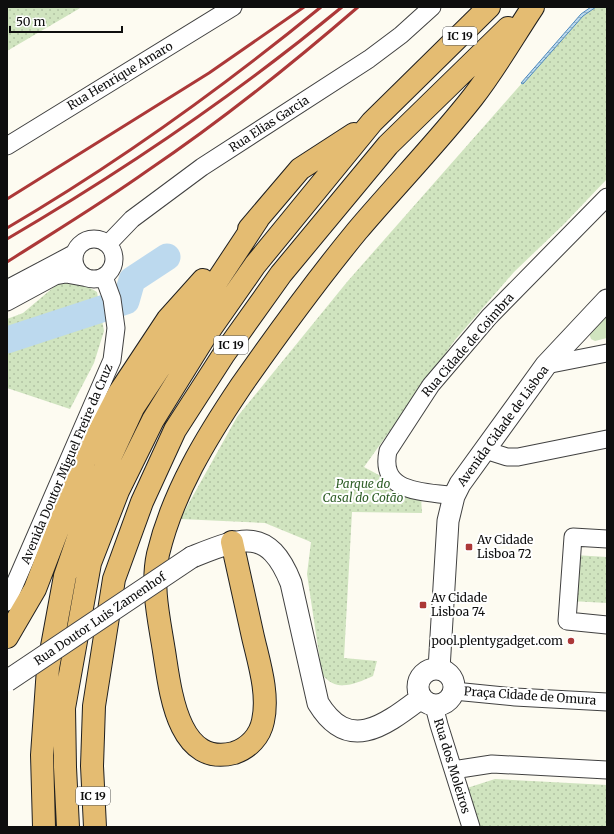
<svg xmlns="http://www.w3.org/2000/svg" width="614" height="834" font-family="Merriweather,serif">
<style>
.grass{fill:url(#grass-dots)}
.garden{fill:#d0e4bf}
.water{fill:url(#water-rules);stroke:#4d8abc}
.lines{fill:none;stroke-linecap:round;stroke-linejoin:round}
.river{stroke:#bcd9ee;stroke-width:27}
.minor-casing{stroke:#414141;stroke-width:19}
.tertiary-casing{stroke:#414141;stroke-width:23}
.trunk-casing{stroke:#1f1f1f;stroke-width:24}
.minor{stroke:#fff;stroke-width:17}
.tertiary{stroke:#fff;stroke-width:21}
.trunk{stroke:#e4bc72;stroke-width:22}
.rail{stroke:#ac3838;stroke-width:3}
.tertiary-bridge-casing{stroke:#414141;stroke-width:23;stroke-linecap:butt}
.tertiary-bridge{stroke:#fff;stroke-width:21}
.poi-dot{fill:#ac3838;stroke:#fff;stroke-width:1.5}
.labels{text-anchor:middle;stroke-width:4;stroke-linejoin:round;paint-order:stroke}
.shield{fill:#fff;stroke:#565656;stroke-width:1}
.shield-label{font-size:11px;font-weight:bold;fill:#0e0e0e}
.street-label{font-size:12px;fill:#0e0e0e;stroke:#fff}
.park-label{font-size:12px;font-style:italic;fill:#2f5e27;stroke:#fff}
.poi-label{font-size:12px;fill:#0e0e0e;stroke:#fff;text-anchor:start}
</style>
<defs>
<pattern id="grass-dots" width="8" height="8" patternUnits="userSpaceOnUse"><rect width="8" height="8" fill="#d0e4bf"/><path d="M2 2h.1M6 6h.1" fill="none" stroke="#b1c2a3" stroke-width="1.8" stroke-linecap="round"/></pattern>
<pattern id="water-rules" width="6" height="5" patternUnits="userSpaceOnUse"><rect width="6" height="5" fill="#bcd9ee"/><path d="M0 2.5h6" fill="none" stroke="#a0b9cb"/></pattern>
</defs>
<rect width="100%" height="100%" fill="#fdfbf1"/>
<path class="grass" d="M7,7H82L7,51Z
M594,7H607V179L564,224L514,272L455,340L364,467L421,498L422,513L352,512L344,658L377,661L373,676C355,684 336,693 322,674L307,574L311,542L265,523L180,519L237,417L347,282L582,15Z
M61,281H78L97,292L104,331L94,363L70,409L7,388V319L23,313Z
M574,555L607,557V603L571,601Z
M495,779L607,785V827H480L467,788Z"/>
<path class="garden" d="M607,313V338L595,341L591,339L589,333Z"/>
<path class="water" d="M591,7H596L583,16L523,84L521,83L581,14Z"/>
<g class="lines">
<path class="river" d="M7,340L126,301L132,280L167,257"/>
<g class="minor-casing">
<path id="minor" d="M7,146L233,7
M74 259a20 20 0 1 1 40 0a20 20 0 1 1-40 0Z
M108,244L132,219L202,167L369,59L401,35L432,7
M7,289L75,253
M7,302L55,276L66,274L88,278
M546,365L607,353
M485,450L507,457H518L607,439
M454,496C424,491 379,494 388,451L431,385L489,317L607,197
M607,539L573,537L567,621L607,625
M7,602L112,360L116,328L112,299L104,277
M454,691L515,697L607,702
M434,706L439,725L471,827
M453,770L492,764L607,770"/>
</g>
<g class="tertiary-casing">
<path id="tertiary" d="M192,557C240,538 268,525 291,583L318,703C349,754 385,725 421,698
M418 687a18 18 0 1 1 36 0a18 18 0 1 1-36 0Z
M439,669L448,521L454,496L460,484L546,365L607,300"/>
</g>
<g class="trunk-casing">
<path id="trunk" d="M249,229L300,169L354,134
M232,542C239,573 246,605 253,637C259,663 269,694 263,721C260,736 249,748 234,753C177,768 170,688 164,651C159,619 151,586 158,554C173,492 206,438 241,386C278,333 316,281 357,231C395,186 437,143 473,97C495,69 513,37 533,7
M7,637L35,589L84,461L119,393L168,319L203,280
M44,827L42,755L48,668L65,576L94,492L133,408L258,219
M68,827L65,767L64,708L90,563L118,491L153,420L204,338L255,265L372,122L489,7
M95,827L92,766L94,706L114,579L142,502L175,430L224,354L281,274L388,145L508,28"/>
</g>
<use href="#minor" class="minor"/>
<use href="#tertiary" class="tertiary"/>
<use href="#trunk" class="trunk"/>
<path class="rail" d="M7,199L209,73L304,7
M7,228C118,163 222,88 321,7
M7,239C125,170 237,94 342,7
M7,262C54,232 102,203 147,171C221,121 291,65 358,7"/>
<g class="tertiary-bridge-casing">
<path id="tertiary-bridge" d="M7,681L192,557"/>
</g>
<use href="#tertiary-bridge" class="tertiary-bridge"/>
</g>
<g class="poi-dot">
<rect x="465" y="543" width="8" height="8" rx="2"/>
<rect x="419" y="601" width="8" height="8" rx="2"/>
<circle cx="571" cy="641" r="4"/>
</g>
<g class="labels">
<g class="shield">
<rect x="443" y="27" width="34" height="18" rx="3"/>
<rect x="214" y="336" width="34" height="18" rx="3"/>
<rect x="76" y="787" width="34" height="18" rx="3"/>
</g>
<g class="shield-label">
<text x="460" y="40">IC 19</text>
<text x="231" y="349">IC 19</text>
<text x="93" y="800">IC 19</text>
</g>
<g class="street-label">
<text transform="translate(120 76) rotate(-31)" y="4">Rua Henrique Amaro</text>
<text transform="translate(269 124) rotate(-33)" y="4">Rua Elias Garcia</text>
<text transform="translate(468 345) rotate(-49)" y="4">Rua Cidade de Coimbra</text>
<text transform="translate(503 426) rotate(-54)" y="4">Avenida Cidade de Lisboa</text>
<text transform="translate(67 464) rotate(-67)" y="4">Avenida Doutor Miguel Freire da Cruz</text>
<text transform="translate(100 619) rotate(-34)" y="4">Rua Doutor Luis Zamenhof</text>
<text transform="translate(530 696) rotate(4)" y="4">Praça Cidade de Omura</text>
<text transform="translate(452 766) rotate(73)" y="4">Rua dos Moleiros</text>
</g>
<g class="park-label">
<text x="363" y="488">Parque do<tspan x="363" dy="14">Casal do Cotão</tspan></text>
</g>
<g class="poi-label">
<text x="477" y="544">Av Cidade<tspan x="477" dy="14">Lisboa 72</tspan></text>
<text x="431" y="602">Av Cidade<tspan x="431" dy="14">Lisboa 74</tspan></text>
<text x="563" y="645" text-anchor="end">pool.plentygadget.com</text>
</g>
</g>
<rect width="614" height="834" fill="none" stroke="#0e0e0e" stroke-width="16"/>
<path d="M10 26v6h112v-6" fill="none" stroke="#0e0e0e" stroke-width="2"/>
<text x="16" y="26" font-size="12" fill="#0e0e0e" stroke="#ffffff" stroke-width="3" paint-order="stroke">50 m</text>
</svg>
